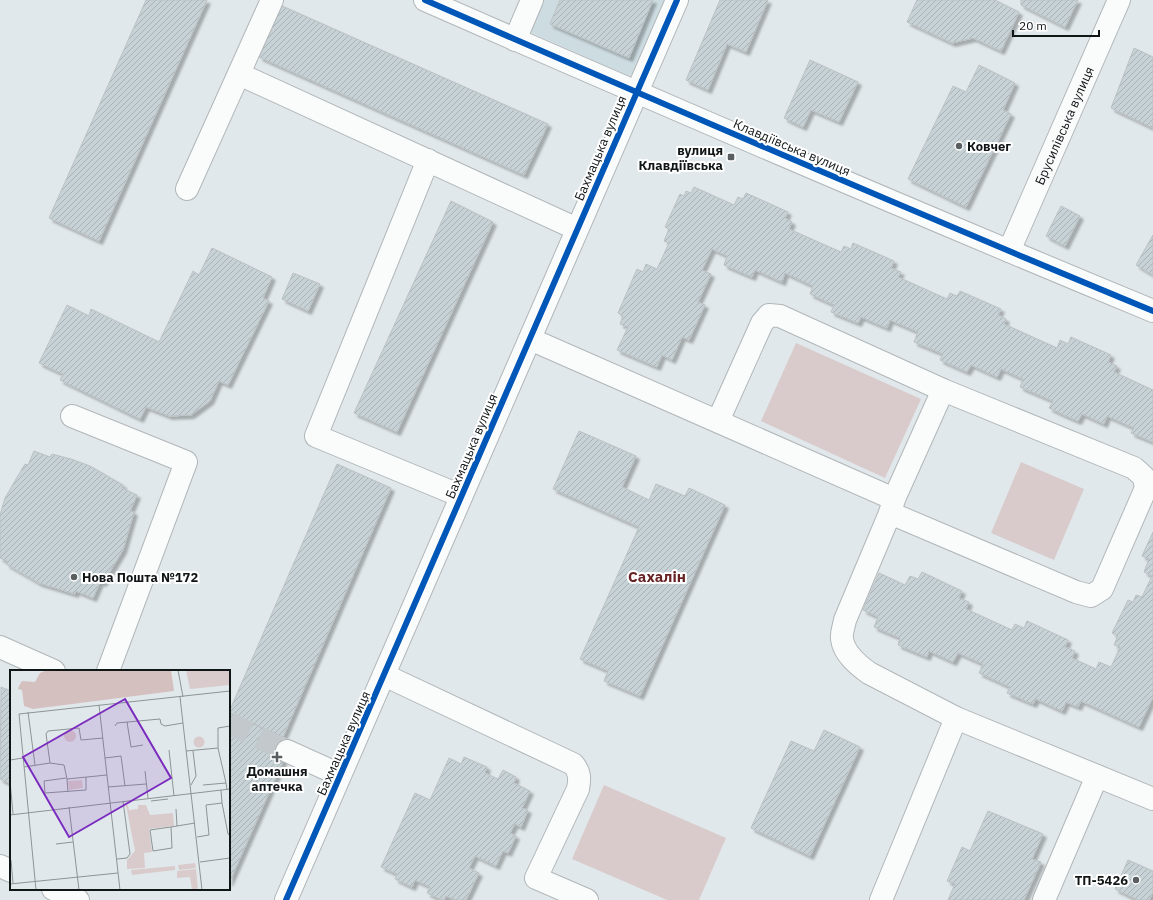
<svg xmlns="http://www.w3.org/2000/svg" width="1153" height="900" font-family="'IBM Plex Sans',sans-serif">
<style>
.built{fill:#cddce1}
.park{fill:#d9cbcc}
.building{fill:url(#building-hatch);stroke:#bcc1c3;filter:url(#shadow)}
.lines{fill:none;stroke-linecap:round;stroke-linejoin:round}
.minor-tunnel{stroke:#c2c8cb;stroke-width:22;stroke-dasharray:22 11;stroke-linecap:butt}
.minor-casing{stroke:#b1b6b8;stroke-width:24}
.minor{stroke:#fafcfc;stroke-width:22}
.cycleway-casing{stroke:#fff;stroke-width:8}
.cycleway{stroke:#0057b8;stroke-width:6}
.poi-dot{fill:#595f61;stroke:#fff;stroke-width:1.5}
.labels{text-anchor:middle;stroke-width:4;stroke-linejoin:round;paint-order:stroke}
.street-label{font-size:13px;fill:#101516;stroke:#fff}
.poi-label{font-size:13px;font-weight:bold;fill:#101516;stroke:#fff;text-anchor:start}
.quarter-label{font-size:15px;font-weight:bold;fill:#672123;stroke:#fff}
.inset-road{fill:none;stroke:#8d9496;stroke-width:1}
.view{fill:#7b2cbf;fill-opacity:0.15;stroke:#7b2cbf;stroke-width:2}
.inset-edge{fill:none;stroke:#101516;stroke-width:2}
</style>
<defs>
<pattern id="building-hatch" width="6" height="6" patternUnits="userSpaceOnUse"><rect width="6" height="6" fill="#c6d2d6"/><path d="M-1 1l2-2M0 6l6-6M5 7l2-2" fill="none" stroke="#a9b3b7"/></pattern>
<filter id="shadow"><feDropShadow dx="3.5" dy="3.5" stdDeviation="1" flood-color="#0004"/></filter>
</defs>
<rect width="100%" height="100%" fill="#e1e8eb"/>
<path class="built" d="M540,0H667L638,69L629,76L527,31Z"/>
<path class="park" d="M796,343L921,399L885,478L761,421Z
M1021,462L1084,489L1054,560L991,533Z
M604,785L726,838L699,900H667L572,859Z"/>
<path class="building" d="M146,0H207L99,241L49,218Z
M560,0H653L629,58L550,24Z
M720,0H768L746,52L727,44L708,90L686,80Z
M917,0H995L1019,12L1001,51L973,38L952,43L907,22Z
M1021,0H1078L1065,27L1021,5Z
M280,5L548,124L524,175L259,57Z
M1134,48L1153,57V128L1111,108Z
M810,60L858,82L839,122L811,110L803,127L784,118Z
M979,65L1015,83L1003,110L1011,114L966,207L908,179L953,86L966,92Z
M694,187L734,205L738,197L743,199L746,193L788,212L785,218L792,222L789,229L841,252L844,246L851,249L853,243L894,261L891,268L901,272L898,277L947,299L950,293L957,296L960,291L1001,309L998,315L1006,319L1004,324L1057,348L1060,340L1068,344L1071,337L1111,355L1108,362L1117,366L1114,372L1153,390V442L1131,433L1134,428L1107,416L1104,424L1082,414L1078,421L1064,415L1049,408L1053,401L1020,387L1023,379L1001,369L997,377L971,365L967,372L940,360L943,354L914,342L918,332L890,320L887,328L861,317L858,323L831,312L834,305L810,294L813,286L785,273L782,282L755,270L752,277L724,265L727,256L712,249L702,270L711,274L698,302L705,305L689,340L682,337L672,360L662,355L657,367L617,350L628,327L620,324L623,316L618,313L637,269L643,272L646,264L657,269L669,243L664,241L669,229L665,227L680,194L684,196L686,191L691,193Z
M451,201L493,222L397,432L354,413Z
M1061,206L1080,216L1065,246L1046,236Z
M1153,235V275L1136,265Z
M212,248L272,277L263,298L269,301L228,385L219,381L210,401L191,415L169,416L146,407L140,419L60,380L63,374L39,363L67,305L89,316L91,309L159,342L193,271L199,275Z
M293,273L320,284L308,311L282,299Z
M579,431L636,456L622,487L649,500L656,484L685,496L689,488L725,505L640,696L604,681L608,671L580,659L639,527L553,489Z
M34,451L50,457L52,454L71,459L90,466L123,485L122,488L137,495L130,511L134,512L123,550L103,583L100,582L93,598L76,591L75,594L39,583L6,564L7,561L0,558V515L5,498L16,479L25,464L28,465Z
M337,464L391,488L283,737L229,713V712Z
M1153,532V697L1139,727L1081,701L1078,707L1066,702L1062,711L1036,699L1033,704L1007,693L1010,687L979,673L983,664L958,653L953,662L929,651L927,657L898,645L900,638L874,627L878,617L863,610L879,573L905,585L910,576L918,579L922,572L962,591L959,598L969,602L966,609L1012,630L1015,624L1024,628L1027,621L1068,640L1065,647L1075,651L1072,658L1096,669L1099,662L1111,667L1120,647L1114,645L1118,636L1112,633L1128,600L1133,602L1136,595L1142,597L1152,576L1144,572L1149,559L1142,556Z
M1,687L11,691V784L0,779Z
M229,713L292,741L229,883Z
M824,730L860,747L810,856L751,828L791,741L814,751Z
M464,757L487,767L485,773L498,779L503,770L516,777L514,783L530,791L522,808L528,810L521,827L515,824L510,833L516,836L508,853L503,851L496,866L475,856L469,868L479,873L466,900H456L446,896L444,900H442L427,893L430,887L415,880L412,887L395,879L397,874L381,867L415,793L430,800L449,758L461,764Z
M988,811L1043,834L1032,859L1041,862L1024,900H948L955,884L947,881L962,847L970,851Z
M1128,860L1153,871V892L1149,900H1138L1115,889Z"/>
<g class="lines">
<path class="minor-tunnel" d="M229,723L287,751"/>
<g class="minor-casing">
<g id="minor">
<path d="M425,0C667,106 909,210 1153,311"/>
<path d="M515,40L532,0"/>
<path d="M239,74L577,229"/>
<path d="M428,160L316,436L461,496"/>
<path d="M187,189L272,0"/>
<path id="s1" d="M1009,251L1119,0"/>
<path d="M530,339L894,499L890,513L845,620C844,626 841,633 842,639C844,654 858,665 869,673L956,718"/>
<path d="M72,416L186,462L108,671"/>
<path d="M718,421L762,323L769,315L780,316L943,390L1134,468L1144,477L1146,488L1102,589L1091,596L1076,592L890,513"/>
<path d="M894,499L943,390"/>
<path d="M0,647L54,671"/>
<path d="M384,675L573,764C580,772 580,778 578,789L536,878L587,900"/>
<path d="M287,751L340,775"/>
<path d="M0,866L11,871"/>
<path d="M53,889L78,900"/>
<path d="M286,900L677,0"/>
<path d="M881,900L956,718L1153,799"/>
<path d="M1044,900L1097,776"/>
</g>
</g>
<use href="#minor" class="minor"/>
<g class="cycleway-casing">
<path id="cycleway" d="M425,0C667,106 909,210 1153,311
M286,900L677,0"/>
</g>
<use href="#cycleway" class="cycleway"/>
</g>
<g class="poi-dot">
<circle cx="959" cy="146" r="4"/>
<rect x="727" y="153" width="8" height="8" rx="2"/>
<circle cx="74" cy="577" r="4"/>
<path d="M275 751h4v4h4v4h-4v4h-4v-4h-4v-4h4z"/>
<circle cx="1136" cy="880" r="4"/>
</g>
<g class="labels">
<g class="street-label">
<text dy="5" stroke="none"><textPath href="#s1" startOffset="137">Брусилівська вулиця</textPath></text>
<text transform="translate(792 147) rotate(23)" y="5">Клавдіївська вулиця</text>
<text transform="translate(600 148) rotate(-67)" y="5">Бахмацька вулиця</text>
<text transform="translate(471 446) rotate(-67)" y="5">Бахмацька вулиця</text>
<text transform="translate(343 743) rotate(-66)" y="5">Бахмацька вулиця</text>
</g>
<g class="poi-label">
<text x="967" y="151">Ковчег</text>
<text x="723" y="155" text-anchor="end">вулиця<tspan x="723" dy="15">Клавдіївська</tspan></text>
<text x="82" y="582">Нова Пошта №172</text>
<text x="277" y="776" text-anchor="middle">Домашня<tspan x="277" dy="15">аптечка</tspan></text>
<text x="1128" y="885" text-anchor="end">ТП-5426</text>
</g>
<g class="quarter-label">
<text x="657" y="582">Сахалін</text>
</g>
</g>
<g transform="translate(10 670)">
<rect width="220" height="220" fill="#e1e8eb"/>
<path d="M116,135H118L119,140L128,139V135H136L140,145L163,143L164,156L139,159L142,182L134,183L135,198L117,199V190L125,181ZM186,199L188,220H182L180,207L167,208V201Z" fill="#d9cbcc"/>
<path d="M37,0H161L164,21L23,39L14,36L12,20L8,19L9,16L12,11L25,12L30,3Z" fill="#d5c0c0"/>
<path d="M176,0H220V15L180,19Z" fill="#d9cbcc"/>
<path d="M54 66a6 6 0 1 1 12 0a6 6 0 1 1-12 0ZM183.5 72a5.5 5.5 0 1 1 11 0a5.5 5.5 0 1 1-11 0ZM72,110L73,118L59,120L58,111ZM185,193L186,198L169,200L168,195ZM165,196V200L122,205L121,200Z" fill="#d9cbcc"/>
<path class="inset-road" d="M168,0L173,27M170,27L192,220M89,35L110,220M18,42L25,95M117,52L121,77L133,75M105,56L107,53L150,49L151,54L155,56L173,53M208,78L216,113M159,80L164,126M176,81L208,78V58L220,56M95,88L111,86L115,116M0,90L13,88M40,93L54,95L57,109L97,105M14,97L40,93L36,64L38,61L69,58L71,70L93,68M135,101L138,128M56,108L34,111L35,123L76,120V107M57,109L58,122M0,111L3,144M181,115L186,106L183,81M193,115L216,113L217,120M98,117L136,114M141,131L158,129M212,133L218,164L220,165M59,137L69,220M166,139L167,156M0,145L220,119M161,157L140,160L143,181L162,178L161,157L185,153M187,167L199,165L196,135L212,133L211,120M46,174L63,172M107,189L117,188L120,184L113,131M1,190L3,213M190,192L220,188M0,214L108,203M26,220L9,44L220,21"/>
<path class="view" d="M115,29L161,108L59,167L13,87Z"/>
<rect width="220" height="220" class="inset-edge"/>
</g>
<path d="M1013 30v6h86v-6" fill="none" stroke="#101516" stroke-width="2"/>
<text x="1019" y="30" font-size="12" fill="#101516" stroke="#ffffff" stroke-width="3" paint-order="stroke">20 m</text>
</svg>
